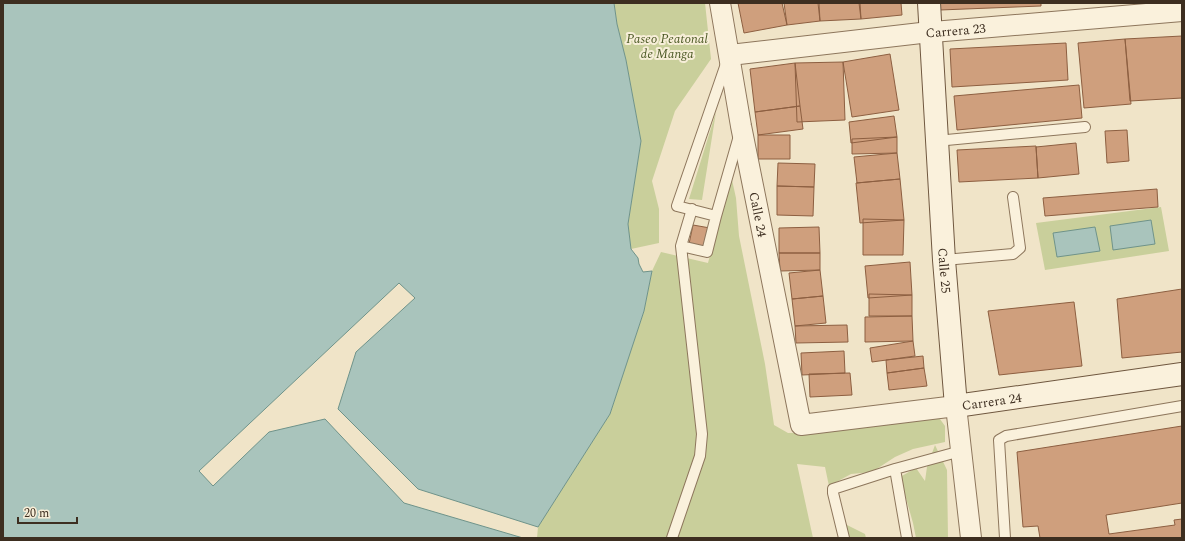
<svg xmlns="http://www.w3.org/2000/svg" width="1185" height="541" font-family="Spectral,serif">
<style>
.green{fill:#c9cf9b}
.water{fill:#a9c4bc;stroke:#6f938a}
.building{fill:#cf9f7d;stroke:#8d5f41}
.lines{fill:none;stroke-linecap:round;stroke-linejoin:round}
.lane-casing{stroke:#8d765c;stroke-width:12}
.street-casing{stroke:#8d765c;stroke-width:22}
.secondary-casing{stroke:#6f573f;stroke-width:24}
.lane{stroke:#faf1dc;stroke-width:10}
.street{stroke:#faf1dc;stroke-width:20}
.secondary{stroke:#faf1dc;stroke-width:22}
.labels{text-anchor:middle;stroke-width:4;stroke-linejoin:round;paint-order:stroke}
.street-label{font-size:13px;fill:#3d2e20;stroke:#f7eed8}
.park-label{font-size:13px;font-style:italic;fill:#4d5a26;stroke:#f7eed8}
</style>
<rect width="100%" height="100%" fill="#f0e4c8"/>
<path class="green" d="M614,3H705L711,59L675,111L652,181L659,209V243L631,249L628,224L641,141L626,60L617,24Z
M716,112L702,200L689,199Z
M732,180L736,198L739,236L765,364L774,425L788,433L825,432L937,415L945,426V442L913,449L895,457L872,472L851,474L829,486L825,467L797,464L813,538H537L538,527L610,414L644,311L652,271L661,252L708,263L718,224Z
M1161,207L1169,251L1045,270L1036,223Z
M935,445L947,470L948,538H916L913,523L900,477L916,468L925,481L927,467Z
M845,524L865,534L866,538H841Z"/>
<path class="water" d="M3,3H614L617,24L626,60L641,141L628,224L631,249L638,258L639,264L643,272L652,271L644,311L610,414L538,527L418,489L338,409L356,352L415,298L399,283L199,471L213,486L269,432L325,419L404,503L523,538H3Z
M1151,220L1155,244L1113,250L1110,226Z
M1095,227L1100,251L1057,257L1053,233Z"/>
<path class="building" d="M738,3H782L787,25L744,33Z
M784,3H818L820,21L787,25Z
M819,3H860L861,19L820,21Z
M859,3H901L902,15L861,19Z
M940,3H1041V6L940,10Z
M1182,36V98L1130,101L1125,39Z
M1125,39L1131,104L1084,108L1078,43Z
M1066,43L1068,80L952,87L950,49Z
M890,54L899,110L852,117L843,62Z
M843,62L845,120L797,122L795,63Z
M795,63L800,106L755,112L750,69Z
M1079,85L1082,118L957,130L954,96Z
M800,106L803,129L758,135L755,112Z
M894,116L897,137L851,143L849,122Z
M1127,130L1129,161L1107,163L1105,131Z
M758,135H790V159H758Z
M897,137V153L852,154V139Z
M1076,143L1079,174L1038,178L1036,147Z
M1036,146L1038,178L959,182L957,150Z
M897,153L900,179L857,183L854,157Z
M778,163L815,164L814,187L777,186Z
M900,179L904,220L860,223L856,183Z
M777,186L814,187L813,216L777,215Z
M1157,189L1158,207L1045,216L1043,198Z
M863,219L904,220L903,255H863Z
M693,225L710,228L706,248L689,244Z
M819,227L820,253H779V228Z
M779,253H820V270L780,271Z
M910,262L912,295L868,298L865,266Z
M820,270L823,296L792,299L789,273Z
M1182,289V352L1122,358L1117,299Z
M869,294L912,295V316H869Z
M823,296L826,323L795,326L792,299Z
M1074,302L1082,366L999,375L988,311Z
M912,316L913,341L865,342V317Z
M847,325L848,342L796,343L795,326Z
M913,341L915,356L872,362L870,348Z
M844,351L845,373L802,375L801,353Z
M923,356L924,368L887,373L886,360Z
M924,368L927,386L889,390L887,373Z
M850,373L852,395L810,397L809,374Z
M1182,426V503L1106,515L1109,534L1175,525L1174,520L1182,519V538H1040L1038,526L1023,527L1017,452Z"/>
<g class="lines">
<g class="lane-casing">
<path id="lane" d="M726,64L677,206L716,216L739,136
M936,141L1085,127
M692,209L681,246L707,252L716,216
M944,260L1013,254L1020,248L1013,197
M895,469L907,538
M672,538L700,456L702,434L681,246
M844,538L833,493V489L895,469L961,451
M1005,538L999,440L1006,436L1182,406"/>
</g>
<g class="street-casing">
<g id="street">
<path id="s1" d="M720,3L741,126L801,425L956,406L971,538"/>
<path id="s2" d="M730,55L921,33L1182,11"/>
</g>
</g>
<g class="secondary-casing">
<g id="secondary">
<path id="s3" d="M929,3L944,260L956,406L1182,374"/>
</g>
</g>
<use href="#lane" class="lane"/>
<use href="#street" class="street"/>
<use href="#secondary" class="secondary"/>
</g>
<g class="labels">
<g class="street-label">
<text dy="5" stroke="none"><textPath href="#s2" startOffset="227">Carrera 23</textPath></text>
<text dy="5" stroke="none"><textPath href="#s1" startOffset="215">Calle 24</textPath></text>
<text dy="5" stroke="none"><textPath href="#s3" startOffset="268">Calle 25</textPath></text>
<text dy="5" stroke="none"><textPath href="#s3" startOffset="440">Carrera 24</textPath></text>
</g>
<g class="park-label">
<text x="667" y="43">Paseo Peatonal<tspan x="667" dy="15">de Manga</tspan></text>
</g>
</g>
<rect width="1185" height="541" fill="none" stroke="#3d2e20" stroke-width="8"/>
<path d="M18 517v6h59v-6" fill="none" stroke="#3d2e20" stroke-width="2"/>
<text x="24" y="517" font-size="12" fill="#3d2e20" stroke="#f7eed8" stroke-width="3" paint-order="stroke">20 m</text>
</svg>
